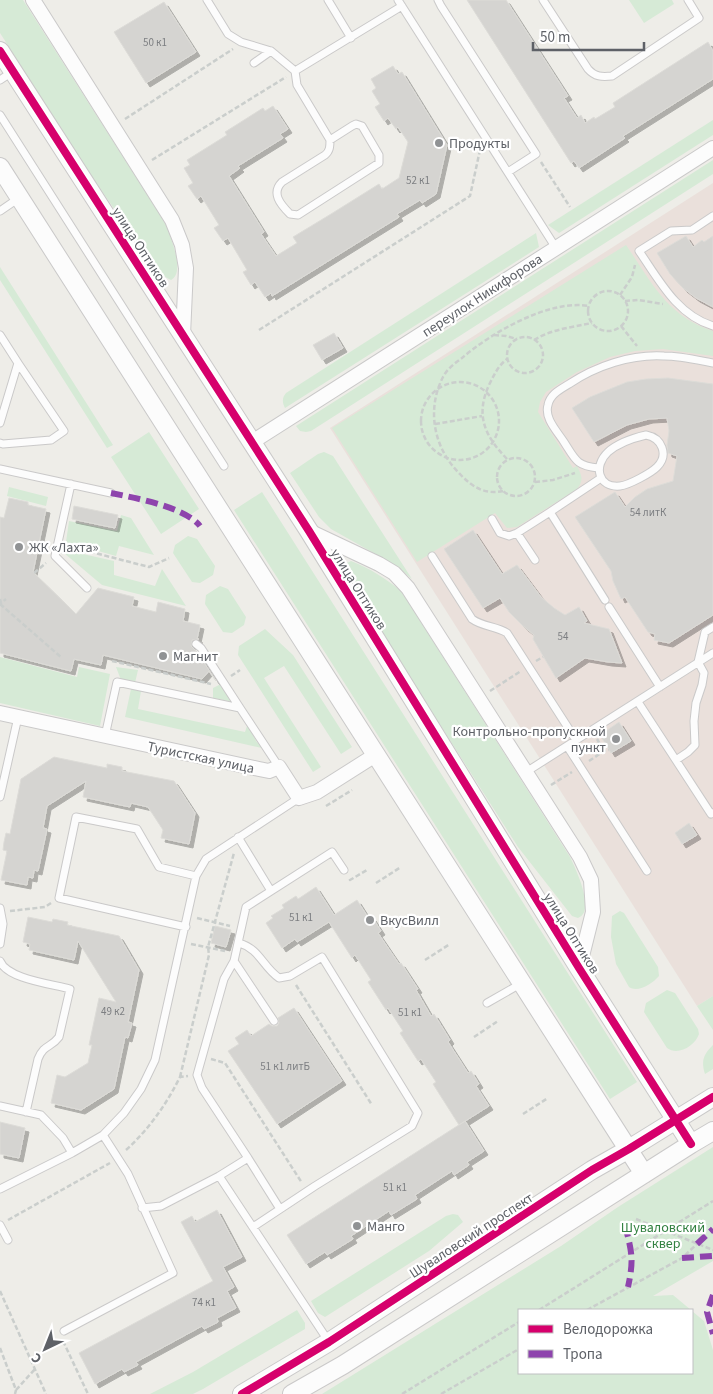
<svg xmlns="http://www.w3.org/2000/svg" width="713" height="1394" font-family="'Source Sans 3',sans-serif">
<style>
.medical{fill:#eae0db}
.green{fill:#d6ead6}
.building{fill:#d5d4d1;stroke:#dddcd8;filter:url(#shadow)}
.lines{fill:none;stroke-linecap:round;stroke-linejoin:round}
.service-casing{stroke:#cac9c9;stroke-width:9}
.minor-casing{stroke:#cac9c9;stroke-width:16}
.tertiary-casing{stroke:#cac9c9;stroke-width:20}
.path{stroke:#cacecc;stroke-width:2.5;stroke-dasharray:5 2.5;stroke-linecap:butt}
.service{stroke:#fcfcfc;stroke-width:7}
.minor{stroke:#fcfcfc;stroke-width:14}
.tertiary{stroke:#fcfcfc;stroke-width:18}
.quiet{stroke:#8e44ad;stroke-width:6;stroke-dasharray:12 6;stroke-linecap:butt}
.cycleway-casing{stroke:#fff;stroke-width:11}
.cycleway{stroke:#d6006c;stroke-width:8}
.poi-dot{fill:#909294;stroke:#fff;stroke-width:2}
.labels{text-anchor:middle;stroke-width:4.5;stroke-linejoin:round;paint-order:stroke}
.number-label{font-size:11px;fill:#7d7f82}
.poi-label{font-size:14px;fill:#5e6167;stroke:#fff;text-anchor:start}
.street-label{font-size:14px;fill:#5e6167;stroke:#fff}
.park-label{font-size:14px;fill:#328141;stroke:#fff}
</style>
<defs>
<filter id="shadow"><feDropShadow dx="4" dy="4" stdDeviation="0" flood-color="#0004"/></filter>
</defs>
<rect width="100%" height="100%" fill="#eeede8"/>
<path class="medical" d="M713,183V996L697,1006L330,428Z"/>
<path class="green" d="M0,0H23L165,223C170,235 186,273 171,280C154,273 144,251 134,237C86,171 44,101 0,33Z
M629,0H672L674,4L644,23Z
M713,120V135L559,233L548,225Z
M713,160V174L311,431L306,432L300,431L296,426Z
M536,233L539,247L285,408C282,402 282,398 286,393Z
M626,245C652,283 667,316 713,331V356L663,349L635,351L610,357L577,372L546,392L540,402L538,412L573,468L577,466C582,476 584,480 577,489L517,527L507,528L495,513L417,562L332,428Z
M0,267L113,445L107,448L0,280Z
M149,432L199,509L161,534L111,457Z
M324,452L333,456L412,579L395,565L331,529L319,517L290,473L318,454Z
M9,487L48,497L46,506L7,496Z
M262,492L637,1082L610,1099L234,510Z
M121,515L131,518L154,555L119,546L116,556L66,542L69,521L117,531Z
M188,536L197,539L215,566L213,575L200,583L192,582L173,553L175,545Z
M65,550L114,561V575L155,586L162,569L186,606L102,585L64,553Z
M351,561C371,569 385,578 401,591L570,857C576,869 596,912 578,918L572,916L518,847L344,574L343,570L345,564Z
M220,586L228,589L246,617L244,625L232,633L223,632L205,604L206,595Z
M265,629L293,655L352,747L341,754L284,666L264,678L321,767L313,772L238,655L239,646Z
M0,657L77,677L79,667L110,674L100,726L0,703Z
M116,667L138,670L135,683L121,680Z
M221,684L233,702L213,698V688Z
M131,689L141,691L138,709L245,732L248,723L256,741L262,748L125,717Z
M620,911L624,913L658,967L659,976C652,984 638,993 629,987L616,964L611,937L612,916Z
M667,990L675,993L698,1029L699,1034C695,1046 678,1056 667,1048L644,1012L646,1003Z
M713,996V1030L697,1006Z
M713,1045V1069L705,1074C701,1061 703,1055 713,1045Z
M713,1147V1261L653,1296L673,1295L691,1310H519V1373H692V1311L704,1321L713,1350V1394H322L561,1246L618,1207Z
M453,1214L458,1215L463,1222L429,1251L325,1317L318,1313L311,1301L446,1216Z
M297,1310L305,1323V1329L203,1389L193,1394H150L193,1372Z"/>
<path class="building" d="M467,0H506L568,96L564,98L577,118L581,115L585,123L594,117L595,119L615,107L613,103L708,42L713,51V79L623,136L625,138L579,168L574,161L571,163Z
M164,2L196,52L146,83L114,32Z
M393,66L398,74L402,72L447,145L436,194L422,203L420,200L397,214L399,217L272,296L271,293L265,297L255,282L251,285L243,272L247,270L228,238L223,241L214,228L219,225L201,196L197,199L188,186L193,183L184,168L190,165L187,160L227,135L225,132L263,108L265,111L273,106L288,129L280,134L283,138L238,166L240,168L229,176L264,232L261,234L276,256L297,243L293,237L331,214L379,184L382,189L399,178L408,142L398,127L396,129L388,118L384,121L375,107L380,104L372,91L376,88L371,79Z
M686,236L693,247L702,240L704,242L713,236V307L696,298L683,288L670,274L657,253Z
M334,333L343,348L322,360L313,345Z
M668,378L713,384V615L669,643L654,640L655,634L648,632L625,597L621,599L613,581L611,571L575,517L615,492L625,507L635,497L647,489L673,481L677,456L668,453L667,445L669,431L667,418L649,419L627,425L594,442L572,408L590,397L627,382L646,379Z
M9,498L28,502V505L46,509L33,572L76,614L98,588L134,597L132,606L156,612L158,602L185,609L183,621L200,625L197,639H199L192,640L191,646L197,652L216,681L209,671L202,679L103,655L101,665L74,659L71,671L0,653V517L4,518Z
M74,506L118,515L115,528L72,519Z
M473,530L502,574L517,565L541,597L554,608L565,615L579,607L587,621L584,623L609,629L622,663L608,662L585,658L556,678L533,639L534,635L522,625L509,612L500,598L483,608L444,549Z
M619,722L631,741L611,753L600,735Z
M54,757L107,768V764L122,767V771L174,781L195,813L189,844L161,838L163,830L148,807L131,803L130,807L83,797L86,781L47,806L43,828L47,829L38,871L34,870L33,878L28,877L27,885L1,880L7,851L3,850L4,842L6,833L10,834L21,779Z
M689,823L697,835L682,844L675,833Z
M316,887L334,915L357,900L369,919L372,917L381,931L378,933L399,964L401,963L418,989L416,990L431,1016L434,1014L450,1040L448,1042L468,1073L471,1071L479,1084L476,1086L489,1106L459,1125L433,1084L436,1082L421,1059L418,1061L400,1033L403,1031L388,1008L386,1010L368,982L371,980L355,955L352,958L329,922L297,942L295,939L282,948L266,923L273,918L271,916L284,908L282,905L296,896L298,899Z
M28,917L52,922L53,919L68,922L67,925L119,936L139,970L128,1022L132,1023L128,1038L125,1037L114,1089L81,1110L51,1103L57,1075L65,1077L88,1063L92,1045H89L99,998L116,1002L78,941L74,960L29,950L30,944L23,942Z
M215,926L231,930L226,947L211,943Z
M294,1008L342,1081L277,1124L228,1051L239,1044L235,1038L247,1030L251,1036L269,1024L272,1026H277L279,1023L278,1018Z
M465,1121L484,1151L467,1162L469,1165L454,1175L452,1171L415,1195L417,1199L391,1215L389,1211L351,1236L353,1239L327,1255L325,1252L306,1264L287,1235Z
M0,1122L25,1128L19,1158L0,1154Z
M217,1210L242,1257L223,1267L234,1287L227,1291L236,1308L217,1318L218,1322L204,1329L202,1326L136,1362L138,1365L124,1372L122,1369L95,1384L79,1353L213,1281L181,1222L192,1216L195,1222Z"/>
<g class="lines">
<g class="service-casing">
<path id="service" d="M207,0L228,34L241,42L271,51L295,71L297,85L330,140C330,146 330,151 325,155L282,182C271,193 280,204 290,214L298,215L379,163V155L362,126L356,124L352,126L330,140
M328,0L351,38
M398,0L556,248
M438,0L441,6L536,154L508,172
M543,0L588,69C595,77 602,77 612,76L699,18L688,0
M254,63L271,51
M295,71L402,6
M0,80L12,72
M0,115L224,466
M0,211L19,198
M713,216L692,230L671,231L639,251C659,280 677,315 713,326
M0,335L18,363L0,423
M646,435C662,438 669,455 657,467C651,473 629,485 620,486C598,488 593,466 608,452C618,443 633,438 646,435Z
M0,443L3,444L51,440L64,431L18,363
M598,468C576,466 575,459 564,442C557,431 544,418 548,405C550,394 561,389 569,384C596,366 631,354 664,356C680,356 697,360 713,363
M0,469L111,493
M71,484L55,556L87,588
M550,512L601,478
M492,519L500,533L509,536L517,533L550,512L605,600
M517,533L535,560
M432,556L472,619C483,627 496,626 507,633L576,740
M609,607L660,687
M196,644L201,648L240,708
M638,702L711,814L713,813
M105,736L117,682L240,708L279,767
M567,746L647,871
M676,760L688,752L695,745L694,721L696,703L702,685L704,673L698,662L705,632L713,627
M526,772L713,653
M0,797L18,717
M238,837L271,891
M0,908L3,924L0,944
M186,927L59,898L76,817L137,829L159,867L196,876
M239,943C260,949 262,966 279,978L290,976L322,957L418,1113L412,1126L315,1186L253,1227
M0,961C7,979 52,984 70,989L59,1037C51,1048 44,1044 38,1059L26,1112
M234,961L274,1021
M487,1003L522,983
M0,1106L41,1115L63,1138L72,1153
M248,1158L280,1209
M219,1176L329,1342
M0,1189L72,1153L103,1135L124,1113L141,1089L155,1060L196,876L206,859L299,798
M142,1208L161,1206L219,1176L248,1158L202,1088L197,1075L224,979L234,961L246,907L332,852L344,870
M0,1225L8,1240
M64,1331L173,1273L128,1174L103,1135"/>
</g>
<g class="minor-casing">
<path id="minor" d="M33,0L172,220L182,245L186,268L183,335
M252,442L713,148
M309,531L379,564L394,573L408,588L580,857L591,880L593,912L579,968
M0,713L259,769L269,771L279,767L299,798L317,792L377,754"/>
</g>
<g class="tertiary-casing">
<path id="tertiary" d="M0,51L309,531L579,968L691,1144
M0,167L644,1174
M242,1394L329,1342L592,1170L629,1149L713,1097
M292,1394L343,1365L691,1144L713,1131"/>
</g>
<path class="path" d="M125,119L233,49
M152,160L286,77
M541,162L570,207
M588 311a20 20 0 1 1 40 0a20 20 0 1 1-40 0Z
M620,295L632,277L635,265
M625,301L638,300L663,304
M621,326L637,346
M259,330L470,196L480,150
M494,335L506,336L517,339
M507 355a18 18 0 1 1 36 0a18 18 0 1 1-36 0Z
M534,340C552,329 573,327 592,323
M421 421a39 39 0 1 1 78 0a39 39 0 1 1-78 0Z
M435,424L482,416
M497 477a19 19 0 1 1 38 0a19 19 0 1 1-38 0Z
M507,459C485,436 475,416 489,385C494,375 498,366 507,359
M535,482L553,480L575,473
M503,491C485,495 472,487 460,474C434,449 426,410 443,377C447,369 455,363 462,358C491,333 549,299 589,306
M68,546L149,567L169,558
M34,573L46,563
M0,599L1,603L6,599
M0,604L62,658
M112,661L211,684
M536,661L543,657
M231,676L240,670
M490,691L521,671
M597,739L604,751
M589,761L604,751L609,750
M551,785L572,772
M326,806L352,790
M350,879V880L367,870
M376,883L401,867
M10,911L45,907L51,903
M197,918L230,926
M191,944L225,951
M425,960L450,944
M296,985L372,1105
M474,1037L498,1021
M211,1059L225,1063L302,1183
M180,1077L209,955L208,947L234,853
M523,1114L548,1098
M126,1150C149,1129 166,1105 180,1077L188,1076
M636,1219L713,1250
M8,1220L110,1163
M0,1291L46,1394
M539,1310L713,1201
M587,1310L682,1258L697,1244
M63,1341L88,1394
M0,1348L16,1390L15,1394
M16,1390L35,1369
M402,1394L519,1322
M441,1394L519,1349"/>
<use href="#service" class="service"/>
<use href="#minor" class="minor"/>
<use href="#tertiary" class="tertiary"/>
<path class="quiet" d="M111,493C135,498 185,507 200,526
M625,1225C632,1253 634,1259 628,1287
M697,1244L713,1229
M682,1258L713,1256
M713,1295L707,1312L713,1334"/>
<g class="cycleway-casing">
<path id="cycleway" d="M0,51L309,531L579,968L691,1144
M242,1394L329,1342L592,1170L629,1149L713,1097"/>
</g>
<use href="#cycleway" class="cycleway"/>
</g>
<g class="poi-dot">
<circle cx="439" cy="143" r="5"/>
<circle cx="19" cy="547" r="5"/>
<circle cx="163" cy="656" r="5"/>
<circle cx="616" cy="739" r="5"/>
<circle cx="370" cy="920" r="5"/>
<circle cx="357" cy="1226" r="5"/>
</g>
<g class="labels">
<g class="number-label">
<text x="155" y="46">50 к1</text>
<text x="418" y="184">52 к1</text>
<text x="648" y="516">54 литК</text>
<text x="563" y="640">54</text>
<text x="301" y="921">51 к1</text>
<text x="113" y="1015">49 к2</text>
<text x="410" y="1016">51 к1</text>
<text x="285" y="1070">51 к1 литБ</text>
<text x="395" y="1191">51 к1</text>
<text x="204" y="1306">74 к1</text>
</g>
<g class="poi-label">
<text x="449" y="148">Продукты</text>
<text x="29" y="552">ЖК «Лахта»</text>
<text x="173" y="661">Магнит</text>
<text x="606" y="736" text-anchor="end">Контрольно-пропускной<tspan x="606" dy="16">пункт</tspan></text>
<text x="380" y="925">ВкусВилл</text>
<text x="367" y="1231">Манго</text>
</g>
<g class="street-label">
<text transform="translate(141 247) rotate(57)" y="5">улица Оптиков</text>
<text transform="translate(482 295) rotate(-33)" y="5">переулок Никифорова</text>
<text transform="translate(359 589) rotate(58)" y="5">улица Оптиков</text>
<text transform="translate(201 757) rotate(12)" y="5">Туристская улица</text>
<text transform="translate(572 933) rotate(58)" y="5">улица Оптиков</text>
<text transform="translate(471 1235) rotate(-33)" y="5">Шуваловский проспект</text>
</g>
<g class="park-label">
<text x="663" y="1232">Шуваловский<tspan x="663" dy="16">сквер</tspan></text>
</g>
</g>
<rect x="518" y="1309" width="175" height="65" fill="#ffffff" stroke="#bfc0c2"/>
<rect x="528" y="1325" width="25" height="8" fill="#d6006c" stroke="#bfc0c2"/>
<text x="563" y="1334" font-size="15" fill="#5e6167">Велодорожка</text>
<rect x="528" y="1350" width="25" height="8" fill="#8e44ad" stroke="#bfc0c2"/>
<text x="563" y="1359" font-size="15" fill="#5e6167">Тропа</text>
<g transform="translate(45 1349) rotate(223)" stroke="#ffffff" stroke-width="4" paint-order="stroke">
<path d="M0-4L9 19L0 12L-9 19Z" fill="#5e6167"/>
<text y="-8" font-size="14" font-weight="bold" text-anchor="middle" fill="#5e6167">С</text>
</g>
<path d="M533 42v8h111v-8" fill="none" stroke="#5e6167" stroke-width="2.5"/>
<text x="540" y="42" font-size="15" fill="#5e6167" stroke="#ffffff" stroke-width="4" paint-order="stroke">50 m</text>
</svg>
